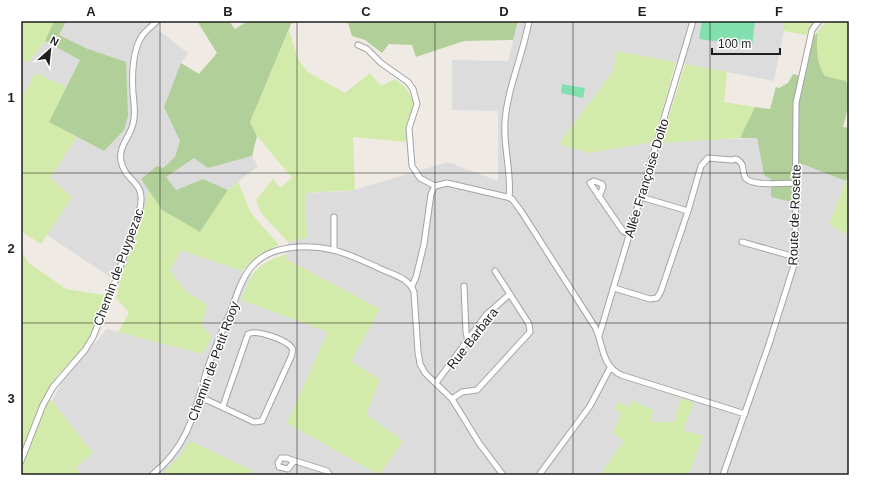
<svg xmlns="http://www.w3.org/2000/svg" width="870" height="496" font-family="Arial,sans-serif">
<style>
.residential{fill:#dddcdc}
.grass{fill:#d3ebaa}
.forest{fill:#b1d099}
.pitch{fill:#81e0ae}
.lines{fill:none;stroke-linecap:round;stroke-linejoin:round}
.street-casing{stroke:#a3a3a3;stroke-width:7}
.street{stroke:#fff;stroke-width:5}
.grid{fill:none;stroke:#1f1f1f;stroke-width:1;stroke-opacity:0.55}
.labels{text-anchor:middle;stroke-width:3;stroke-linejoin:round;paint-order:stroke}
.street-label{font-size:13px;fill:#1f1f1f;stroke:#fff}
.neatline{fill:none;stroke:#1f1f1f;stroke-width:1.5}
.grid-label{font-size:13px;text-anchor:middle;font-weight:bold;fill:#1f1f1f}
</style>
<rect width="100%" height="100%" fill="#f0eae5"/>
<path class="residential" d="M66,21H156L160,25L157,29L188,53L181,63L208,168L252,156L258,166L228,190L203,179L176,190L148,189L145,210L119,283L47,235L71,197L50,178L77,137L104,151L88,49L58,35Z
M518,21H783L784,31L774,81L617,51L613,71L559,144L588,153L653,142L757,138L764,175L794,161L846,181L829,224L845,234L849,228V475H81L76,467L93,453L52,401L62,381L107,329L203,354L202,326L207,305L186,291L170,271L181,250L252,274L241,300L380,309L286,259L288,242L307,238L305,193L350,191L448,162L498,181V111L452,110V60L508,61Z
M45,41L80,60L67,87L35,73L21,101V59L29,62Z"/>
<path class="grass" d="M21,21H54L45,41L29,62L21,59Z
M783,21H814L806,35L784,31Z
M827,21H849V87L845,81L825,76C817,65 813,47 817,34C818,29 824,25 827,21Z
M289,30L298,59L308,72L345,93L370,73L381,86L395,79L406,88L414,102L406,127V142L353,137L355,190L305,193L307,238L288,242L261,213L256,200L273,179L280,188L292,178L257,136L250,122Z
M617,51L676,62L653,142L588,153L559,144L613,71Z
M685,64L727,72L724,102L755,107L740,138L661,143Z
M35,73L67,87L49,122L77,137L50,178L72,197L41,244L21,231V101Z
M849,177V228L845,234L829,224L846,181Z
M238,182L251,213L279,245L258,255L242,271L181,250L170,271L186,291L207,305L202,326L212,336L203,354L118,332L129,313L116,298C124,260 143,227 148,189L162,210L200,232L228,190Z
M21,251L29,263L66,289L104,295L105,298L93,331L83,348L58,375L45,397L52,401L93,453L76,467L81,475H21Z
M287,254L286,259L380,309L351,361L380,380L366,414L403,441L379,475L287,423L328,332L241,300C253,271 255,264 287,254Z
M681,398L694,403L683,431L703,435L689,475L633,473L600,475L624,441L613,433L621,412L614,409L617,402L629,407L631,400L653,410L651,422H674Z
M190,441L253,471L251,475H161L179,457Z"/>
<path class="forest" d="M54,21H66L59,35L88,49L126,62L128,116L124,130L104,151L49,122L80,60L45,41Z
M197,21H229L235,29L248,21H299L291,24L250,122L257,136L252,156L208,168L194,158L166,177L176,190L203,179L228,190L200,232L162,210L141,179L157,166L163,168L175,157L180,141L164,107L181,63L199,74L217,53Z
M342,21H518L513,40L464,41L416,57L412,45L389,44L382,53L365,40L352,36L348,23Z
M817,33C817,49 816,63 825,76L846,81C853,95 847,112 843,127L849,128V177L846,181L794,161L792,202L771,197V179L764,175L757,138H740L755,107L770,109L776,87L779,88L788,83L793,74L805,77L814,36Z"/>
<path class="pitch" d="M702,21H755L752,46L699,39Z
M562,84L585,88L583,98L561,93Z"/>
<g class="lines">
<g class="street-casing">
<path id="street" d="M358,45L367,49L381,63L408,82L413,89L417,104L409,128L412,166L420,178L435,186
M599,197L603,187L602,184L594,181L590,183L623,231L629,234
M509,198C512,173 503,147 505,122C507,89 523,55 529,21
M688,211L701,166L708,158L732,160L736,159C746,164 741,169 745,177C749,187 786,183 796,183
M334,217V250
M742,242L795,257
M412,286L416,277L424,244L431,194L435,186L447,183L507,197L512,199L521,211L595,327C604,346 601,365 621,375L745,414
M464,286L466,332L468,341
M614,288L650,299L657,298L661,291L688,211L641,197
M599,336L693,21
M436,383L486,315L510,294
M452,399L462,392L477,390L530,332L529,324L495,271
M199,401L207,400L254,422L262,421L291,357C292,354 293,351 292,348C287,340 256,329 248,334L223,406
M21,461L43,405L53,387L85,350L93,337L115,282L139,213C148,179 126,185 121,161C118,147 130,137 133,124C136,114 134,104 133,93C132,76 132,51 142,36C146,30 152,26 157,21
M294,461L288,469L279,467L278,463L281,458H286L327,471L330,475
M152,475C187,447 194,415 206,373C213,351 223,330 232,308C237,294 242,277 253,265C271,245 308,244 333,250C350,254 365,262 381,269C394,275 409,278 414,292L418,352L420,364L425,373L452,399L479,443L503,475
M539,475L590,406L610,368
M723,475L769,344L795,262L796,103L812,30L819,21"/>
</g>
<use href="#street" class="street"/>
</g>
<path class="grid" d="M160,21V475M297,21V475M435,21V475M573,21V475M710,21V475M21,173H849M21,323H849"/>
<g class="labels">
<g class="street-label">
<text transform="translate(646 178) rotate(-73)" y="5">Allée Françoise Dolto</text>
<text transform="translate(794 215) rotate(-88)" y="5">Route de Rosette</text>
<text transform="translate(118 267) rotate(-70)" y="5">Chemin de Puypezac</text>
<text transform="translate(472 338) rotate(-52)" y="5">Rue Barbara</text>
<text transform="translate(213 361) rotate(-70)" y="5">Chemin de Petit Rooy</text>
</g>
</g>
<rect width="870" height="496" fill="none" stroke="#ffffff" stroke-width="44"/>
<g transform="translate(50 50) rotate(27)" stroke="#ffffff" stroke-width="3" paint-order="stroke">
<path d="M0-3L7 15L0 10L-7 15Z" fill="#1f1f1f"/>
<text y="-6" font-size="11" font-weight="bold" text-anchor="middle" fill="#1f1f1f">N</text>
</g>
<path d="M712 48v6h68v-6" fill="none" stroke="#1f1f1f" stroke-width="2"/>
<text x="718" y="48" font-size="12" fill="#1f1f1f" stroke="#ffffff" stroke-width="3" paint-order="stroke">100 m</text>
<rect x="22" y="22" width="826" height="452" class="neatline"/>
<g class="grid-label">
<text x="91" y="16">A</text>
<text x="228" y="16">B</text>
<text x="366" y="16">C</text>
<text x="504" y="16">D</text>
<text x="642" y="16">E</text>
<text x="779" y="16">F</text>
<text x="11" y="102">1</text>
<text x="11" y="253">2</text>
<text x="11" y="403">3</text>
</g>
</svg>
